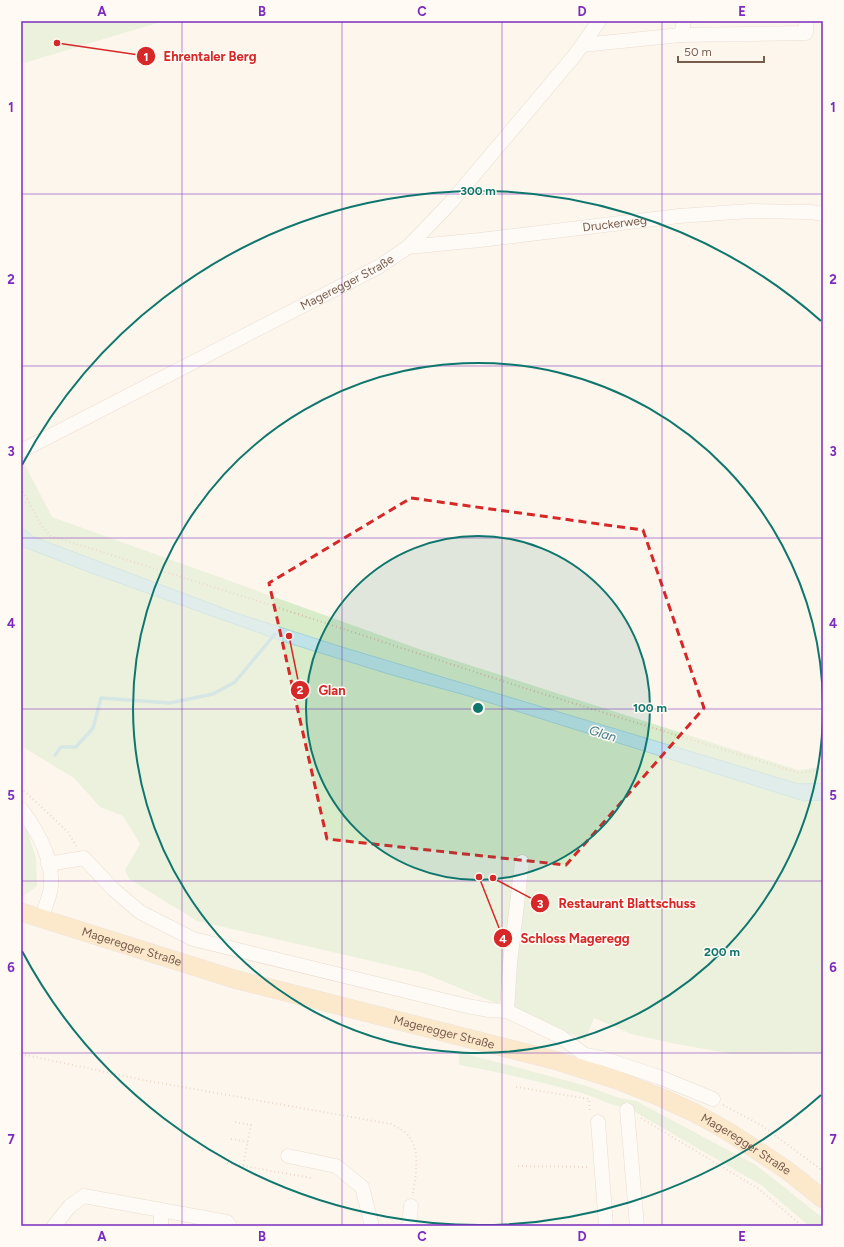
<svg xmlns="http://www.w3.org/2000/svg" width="844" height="1247" font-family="Figtree,sans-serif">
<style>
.green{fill:#d8ecc9}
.water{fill:#bfe3e8;stroke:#a5d3da}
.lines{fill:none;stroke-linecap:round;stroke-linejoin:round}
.stream{stroke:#a5d3da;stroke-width:3.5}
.minor-casing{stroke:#d1beb0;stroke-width:15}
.major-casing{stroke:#dad1cd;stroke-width:19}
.path{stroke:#d9b8a5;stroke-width:2;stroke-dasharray:1 3;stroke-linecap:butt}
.minor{stroke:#fff;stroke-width:14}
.major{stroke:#fbd9a5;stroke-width:18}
.marked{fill:none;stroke:#d62828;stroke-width:3;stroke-dasharray:8 5;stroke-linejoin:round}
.grid{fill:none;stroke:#7b2cbf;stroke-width:1;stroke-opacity:0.55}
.ring{fill:none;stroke:#0f766e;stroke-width:2}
.labels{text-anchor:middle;stroke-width:3;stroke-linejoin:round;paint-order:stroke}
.street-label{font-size:12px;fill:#7a5c4d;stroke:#fffaf3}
.water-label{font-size:13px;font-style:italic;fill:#437c86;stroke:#fffaf3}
.centre{fill:#0f766e;stroke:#fffaf3;stroke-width:2}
.ring-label{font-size:12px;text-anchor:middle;font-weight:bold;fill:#0f766e;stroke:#fffaf3;stroke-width:3;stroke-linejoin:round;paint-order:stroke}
.leader{fill:none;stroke:#d62828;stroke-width:1.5}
.callout-dot{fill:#d62828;stroke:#fffaf3;stroke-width:1.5}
.mark-label{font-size:12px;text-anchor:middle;font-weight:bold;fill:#fff}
.callout-label{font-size:13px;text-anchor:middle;font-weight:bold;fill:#d62828;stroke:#fffaf3;stroke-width:3;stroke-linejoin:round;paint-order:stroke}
.neatline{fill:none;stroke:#7b2cbf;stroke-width:1.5}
.grid-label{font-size:13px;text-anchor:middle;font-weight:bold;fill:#7b2cbf}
</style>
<rect width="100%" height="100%" fill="#fdf6ec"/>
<path class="green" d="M21,21H164L21,64Z
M23,461L52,517L419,649L798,770L823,767V1053L732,1054L676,1044L631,1034L594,1018L585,1040L423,973L197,921L129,879L125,870L140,844L123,816L100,807L74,778L21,746V462Z
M21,818L24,821L36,858L37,886L23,896L21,895Z
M459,1052L587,1086L619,1098L636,1101L756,1165L823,1218V1226H809L761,1185L628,1108C611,1106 598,1098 582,1093C541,1082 500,1072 459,1065Z"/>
<path class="water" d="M21,527L34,537L233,612L342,647L799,784L823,783V800L804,801L465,695L392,675L285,642L91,573L24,547L21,544Z"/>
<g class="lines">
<path class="stream" d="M55,755L61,747H76L93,728L101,698L170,703L213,694L235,682L275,634"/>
<g class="minor-casing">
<g id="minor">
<path d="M681,35L684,21"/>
<path d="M582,45L681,35L806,33V21"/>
<path id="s1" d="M408,247L480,240L679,216L750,211L811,212L823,214"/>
<path id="s2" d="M21,451L380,266L408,247L452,201L575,55L599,21"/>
<path d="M21,809C37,830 53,859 51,886C50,897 45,908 41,918"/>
<path d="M48,864L84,858L113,889L140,912L193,939L467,1006L489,1010L507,1011L561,1037L585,1055L602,1058L659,1077L713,1099"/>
<path d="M507,1011L510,963L522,862"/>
<path d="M627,1110L637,1226"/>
<path d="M598,1122L606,1226"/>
<path d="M288,1156L336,1166L362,1187L372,1226"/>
<path d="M161,1211V1226"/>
<path d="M54,1226L70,1206L84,1196L227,1222L230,1226"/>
<path d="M409,1226L411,1206"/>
</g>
</g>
<g class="major-casing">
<g id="major">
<path id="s3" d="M21,912L234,979L554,1060L617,1080L660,1097L695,1113L729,1132L761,1153L788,1171L823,1199"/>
</g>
</g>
<path class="path" d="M21,488L41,525L51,536L267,604L521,687L799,773L823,770
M21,502L28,503
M21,788L68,832L76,846
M21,1054L143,1080L391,1124C397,1127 403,1130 407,1134C422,1150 415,1176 413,1195
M516,1087L589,1099L590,1112
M723,1105L761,1125L823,1171
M641,1118L759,1189L802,1226
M235,1122L251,1125L243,1166
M231,1139L248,1142
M227,1163L311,1178
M518,1166L589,1167"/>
<use href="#minor" class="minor"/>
<use href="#major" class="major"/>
</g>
<path d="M0 0H844V1247H0ZM411,498L643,530L704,708L566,865L327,839L269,583Z" fill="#fdf6ec" fill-opacity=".55" fill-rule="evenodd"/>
<path class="marked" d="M411,498L643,530L704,708L566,865L327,839L269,583Z"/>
<path class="grid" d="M182,21V1226M342,21V1226M502,21V1226M662,21V1226M21,194H823M21,366H823M21,538H823M21,709H823M21,881H823M21,1053H823"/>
<circle cx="478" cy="708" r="172" fill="#0f766e" fill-opacity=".12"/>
<g class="ring">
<circle cx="478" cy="708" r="172"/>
<path d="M823 711A345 345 0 1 1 823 705"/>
<path d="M821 1095A517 517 0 0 1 22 951M22 465A517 517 0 0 1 821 321"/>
</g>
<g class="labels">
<g class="street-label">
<text dy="4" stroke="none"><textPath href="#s1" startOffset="208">Druckerweg</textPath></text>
<text dy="4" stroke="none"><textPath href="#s2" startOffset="367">Mageregger Straße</textPath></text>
<text dy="4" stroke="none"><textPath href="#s3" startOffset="116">Mageregger Straße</textPath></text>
<text dy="4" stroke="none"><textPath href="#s3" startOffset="440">Mageregger Straße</textPath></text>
<text dy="4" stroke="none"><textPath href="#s3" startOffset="764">Mageregger Straße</textPath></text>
</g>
<g class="water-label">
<text transform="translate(603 733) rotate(17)" y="5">Glan</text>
</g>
</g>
<circle cx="478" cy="708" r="6" class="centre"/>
<g class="ring-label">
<text x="478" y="195">300 m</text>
<text x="650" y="712">100 m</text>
<text x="722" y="956">200 m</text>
</g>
<path class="leader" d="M57 43L146 56M289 636L300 690M493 878L540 903M479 877L503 938"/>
<g class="callout-dot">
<circle cx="57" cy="43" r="4"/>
<circle cx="289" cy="636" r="4"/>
<circle cx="493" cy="878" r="4"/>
<circle cx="479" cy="877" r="4"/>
<circle cx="146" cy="56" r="10"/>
<circle cx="300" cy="690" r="10"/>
<circle cx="540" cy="903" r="10"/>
<circle cx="503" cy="938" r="10"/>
</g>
<g class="mark-label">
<text x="146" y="61">1</text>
<text x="300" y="694">2</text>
<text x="540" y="908">3</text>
<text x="503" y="943">4</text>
</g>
<g class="callout-label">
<text x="210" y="61">Ehrentaler Berg</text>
<text x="332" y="695">Glan</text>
<text x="627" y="908">Restaurant Blattschuss</text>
<text x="575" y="943">Schloss Mageregg</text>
</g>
<rect width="844" height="1247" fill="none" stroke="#fffaf3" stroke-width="44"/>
<path d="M678 56v6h86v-6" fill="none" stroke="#7a5c4d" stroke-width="2"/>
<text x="684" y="56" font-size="12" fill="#7a5c4d" stroke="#fffaf3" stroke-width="3" paint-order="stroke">50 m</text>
<rect x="22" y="22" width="800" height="1203" class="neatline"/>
<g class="grid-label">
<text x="102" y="16">A</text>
<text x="262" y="16">B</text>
<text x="422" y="16">C</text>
<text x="582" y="16">D</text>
<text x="742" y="16">E</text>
<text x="11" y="112">1</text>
<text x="833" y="112">1</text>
<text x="11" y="284">2</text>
<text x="833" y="284">2</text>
<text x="11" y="456">3</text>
<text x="833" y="456">3</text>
<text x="11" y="628">4</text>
<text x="833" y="628">4</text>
<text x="11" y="800">5</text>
<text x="833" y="800">5</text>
<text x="11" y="972">6</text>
<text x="833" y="972">6</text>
<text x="11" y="1144">7</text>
<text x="833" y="1144">7</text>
<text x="102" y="1241">A</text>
<text x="262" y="1241">B</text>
<text x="422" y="1241">C</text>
<text x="582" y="1241">D</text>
<text x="742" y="1241">E</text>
</g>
</svg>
